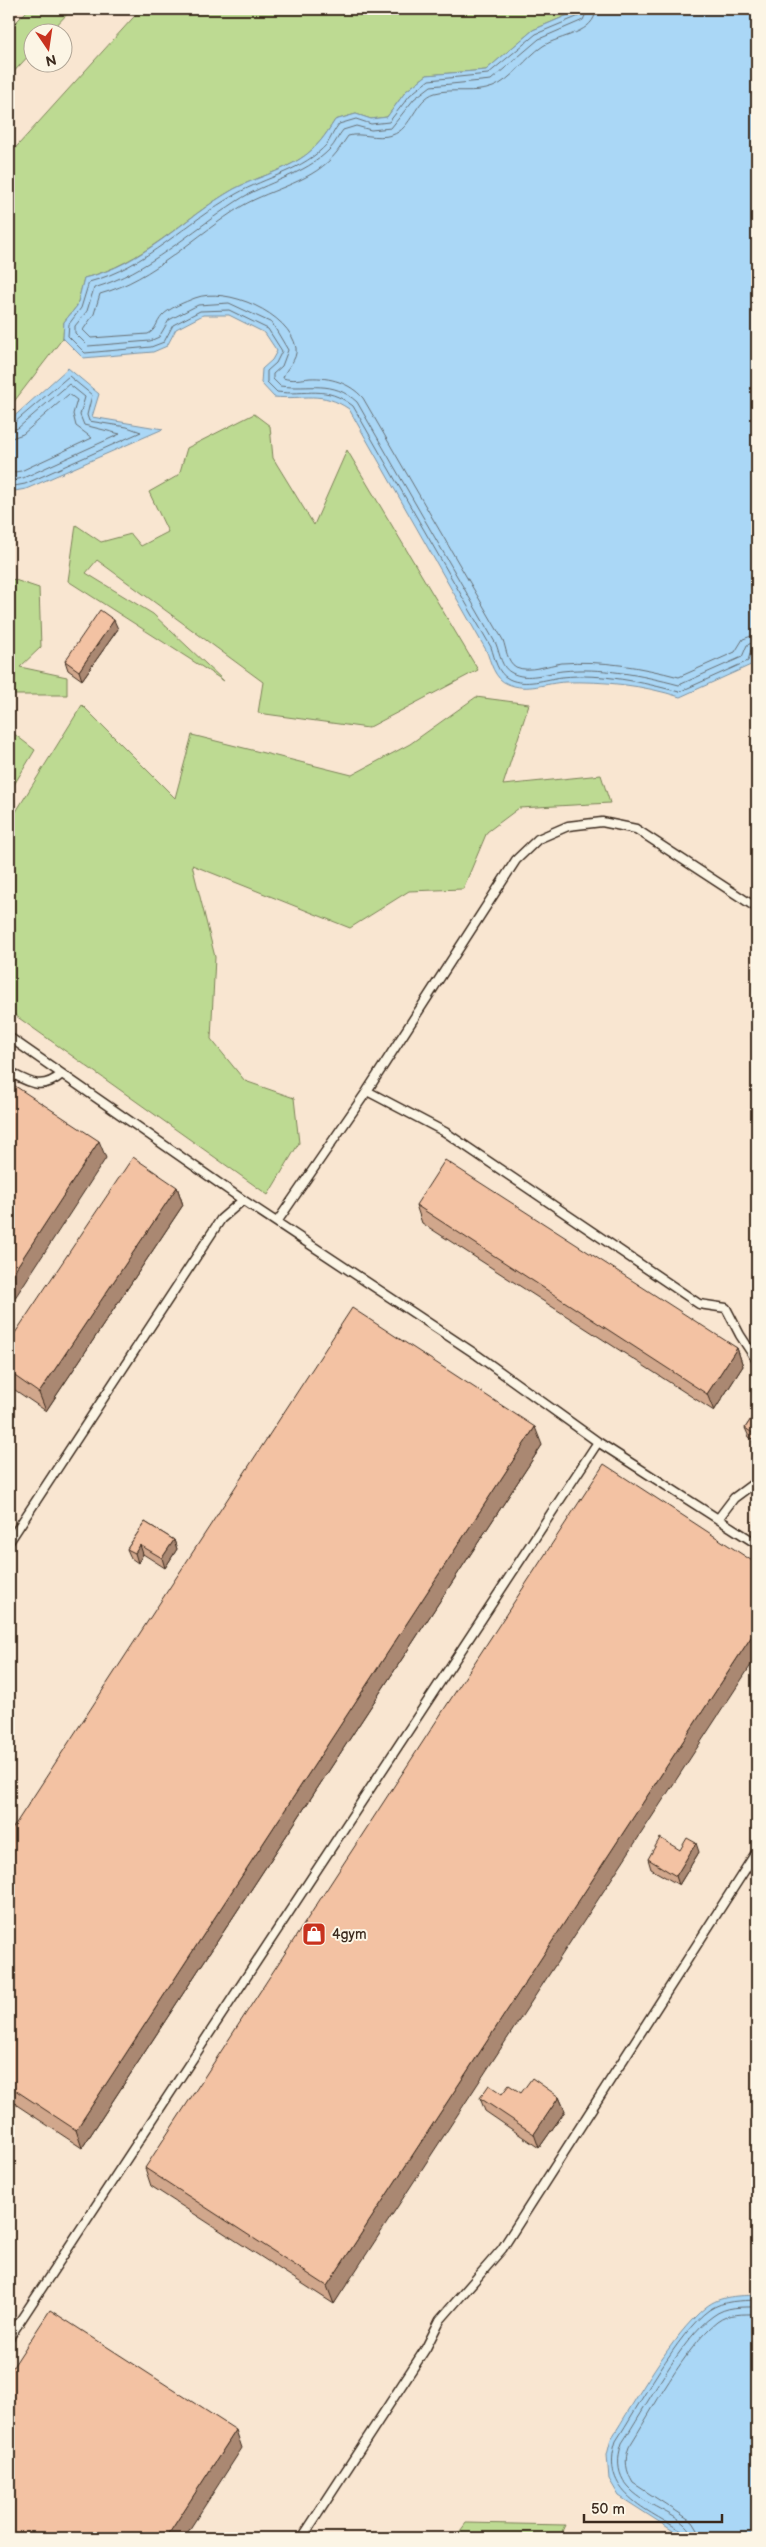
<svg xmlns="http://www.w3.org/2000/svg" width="766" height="2547" font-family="'Balsamiq Sans',sans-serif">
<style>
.green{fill:#bdda92;stroke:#7c8258}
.water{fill:#aad7f6;stroke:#7e92a0}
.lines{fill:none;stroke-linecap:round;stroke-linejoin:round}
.shore{stroke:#676f74;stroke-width:1}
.service-casing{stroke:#3b2a1e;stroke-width:11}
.service{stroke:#fcf5e5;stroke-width:8}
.wall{fill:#d1a78c;stroke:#3b2a1e}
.shaded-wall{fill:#aa8872;stroke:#3b2a1e}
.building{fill:#f3c2a3;stroke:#3b2a1e}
.labels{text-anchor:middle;stroke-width:4;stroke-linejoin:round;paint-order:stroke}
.poi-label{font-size:14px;fill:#3b2a1e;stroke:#fcf5e5;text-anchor:start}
</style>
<rect width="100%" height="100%" fill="#f9e6d1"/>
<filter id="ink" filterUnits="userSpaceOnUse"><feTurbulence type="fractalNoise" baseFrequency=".02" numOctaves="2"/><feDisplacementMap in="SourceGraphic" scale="10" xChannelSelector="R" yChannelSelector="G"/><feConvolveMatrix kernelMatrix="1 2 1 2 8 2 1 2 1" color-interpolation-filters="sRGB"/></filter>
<g filter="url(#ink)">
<path class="green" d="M29,9H72L50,32H32V52L9,77V29Z
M141,9H582L533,30L486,70L427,75L406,91L387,117L371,119L356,114L335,120C325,136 316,149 300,159C280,172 255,178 234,189C183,218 143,264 84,278L77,306L64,322L63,338L9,408V155Z
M254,414L270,426L273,458L314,525L347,450L478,670L368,728L258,713L263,682L97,560L86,573L153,614L224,681L68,581L76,525L101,542L131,534L141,546L168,532L149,492L179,475L187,448Z
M9,578L39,588L41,647L20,667L67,677V695H9Z
M476,697L529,704L503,785L601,775L610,803L519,808L487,832L463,889L409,891L350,928L192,865L215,957L211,1039L245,1081L294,1098L299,1143L268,1195L9,1011V823L82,705L175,798L192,735L352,775L410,744Z
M9,730L35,750L9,793Z
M466,2523L565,2525L559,2538H455Z"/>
<path class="water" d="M582,9H757V639L753,664L680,697C643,685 604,681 565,682C546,683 527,692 508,684C494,679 491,662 486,650L349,409C321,390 305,400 274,397L261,383L262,369L272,360L277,351L265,333L229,315H203L176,329L167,346L153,352L83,358L63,338L64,322L77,306L84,278C143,265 183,218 234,189C255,178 280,172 300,159C316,149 325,136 335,120L356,114L371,119L387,117L406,91L427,75L486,70L533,30Z
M68,368L99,394L92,417L163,429L26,489L9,492V421Z
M757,2295V2538H684L619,2496L609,2479L607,2455L611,2439C636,2400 671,2335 706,2307C721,2295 739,2296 757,2295Z"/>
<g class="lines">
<path class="shore" d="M582,9L579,16L536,34L488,74L429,80L410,95L389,122L371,124L356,119L339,124C334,130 331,138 327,144C304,170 266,177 236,194C186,222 146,267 89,282L81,308L69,324L68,336L85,353L151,347L164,342L173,325L200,311L229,310L268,329L282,351L276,363L267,371V382L277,392C307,396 325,384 353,406L491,647C495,659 497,673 509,679C525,687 546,679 562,677C602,673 642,682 679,692L748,661L751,650L757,648
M588,9L583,20L539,39L491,80L431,86L414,99L391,128L371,130L356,126L343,130C338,136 335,144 330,149C304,176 267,181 237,201C191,231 148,272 94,288L87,311L75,326V333L88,346L150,341L159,337L169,320L198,305L229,303L272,323L288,350L282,366L273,374V379L280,386C310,390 332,379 357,402L496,644C500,654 501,668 512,673C527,681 547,673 562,671C601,667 641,675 679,685L742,657L747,645L757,641
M596,9C595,34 560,35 543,46C526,57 512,80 493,87C475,94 453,88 435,93C415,99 412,129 392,135C376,140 361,132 348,136C344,141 341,147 337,152C314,182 273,188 242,206C195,235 154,279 100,294L94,314L83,330L91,338L148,334C156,330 156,323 162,316C169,308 185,302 195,298C226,286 290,313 296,348C298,361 285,368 283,378C292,381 301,379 310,378C330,377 350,383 363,398L503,640C506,648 507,662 516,667C529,673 548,665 562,663C601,660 641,667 679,677L735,652L743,639L757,634
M9,425L14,423L69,376L92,395L87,415L89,421L127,427L141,432L25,484L9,487
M9,431L18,428L69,384L85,397L80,415L84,425L120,434L23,478L9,481
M9,439L23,434L69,394L77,400L73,414L76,426L92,438L21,471L9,473
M686,2538L683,2532C647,2509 599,2493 616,2441C638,2407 678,2332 709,2310C724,2300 740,2301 757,2300
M692,2538C690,2506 600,2507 622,2443C644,2410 682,2337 713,2316C726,2306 742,2307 757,2307
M699,2538L698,2530L693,2522L633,2483C626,2471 624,2460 629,2447C651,2412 686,2346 717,2322C729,2313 743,2314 757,2314"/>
<g class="service-casing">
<path id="service" d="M9,1037L243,1200L477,1355L598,1442L757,1544
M9,1072C30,1083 42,1091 62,1074
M367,1091L445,1132L699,1304L726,1308L740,1335L757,1361
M277,1222L367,1091L516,860L538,839L568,826L602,822L636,829L757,908
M718,1519L734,1498L757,1481
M9,1542L221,1219L243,1200
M9,2338L598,1442
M302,2538L426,2348L440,2320L502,2249L757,1851"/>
</g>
<use href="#service" class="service"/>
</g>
<path class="wall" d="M118,629L82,680L68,670L65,661Z
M177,1187L183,1205L46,1411L9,1386V1342Z
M416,1205L737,1348L743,1366L714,1411L422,1223Z
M757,1410V1443L749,1437L745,1428Z
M542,1445L82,2148L9,2100V1834Z
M145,1522L174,1540L177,1549L165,1568L143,1554L138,1563L131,1558L127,1549Z
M757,1564L334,2304L151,2186L145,2168Z
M680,1850L699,1852L679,1885L651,1869L648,1859Z
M521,2093L559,2097L565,2111L539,2148L485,2111L480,2098L502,2094Z"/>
<path class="shaded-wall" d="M114,620L118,629L82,680L79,671Z
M99,1141L106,1158L9,1307V1279Z
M177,1187L183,1205L46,1411L39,1393Z
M737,1348L743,1366L714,1411L707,1394Z
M535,1427L542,1445L82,2148L76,2130Z
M174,1540L177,1549L165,1568L162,1558Z
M140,1545L143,1554L138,1563L135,1553Z
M757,1628V1656L334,2304L327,2286Z
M696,1843L699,1852L679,1885L676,1876Z
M559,2097L565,2111L539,2148L534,2134Z
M236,2430L242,2448L184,2538H166Z"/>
<path class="building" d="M100,610L114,620L79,671L65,661Z
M9,1082L99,1141L9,1279Z
M133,1157L177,1187L39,1393L9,1372V1342Z
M445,1160L737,1348L707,1394L416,1205Z
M352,1308L535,1427L76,2130L9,2086V1834Z
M757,1410V1436L745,1428Z
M604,1464L757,1564V1628L327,2286L145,2168Z
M145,1522L174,1540L162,1558L140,1545L135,1553L127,1549Z
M660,1838L680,1850L687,1838L696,1843L676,1876L648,1859Z
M532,2078L559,2097L534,2134L480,2098L489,2085L502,2094L509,2085L521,2093Z
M50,2310L236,2430L166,2538H9V2373Z"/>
</g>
<defs>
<g id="shop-square" transform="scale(1.25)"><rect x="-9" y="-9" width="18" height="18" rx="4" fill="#c8321e" stroke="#fcf5e5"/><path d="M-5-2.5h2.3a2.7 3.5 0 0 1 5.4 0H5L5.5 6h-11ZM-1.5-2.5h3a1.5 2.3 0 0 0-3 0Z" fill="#fff"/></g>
</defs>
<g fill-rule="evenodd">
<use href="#shop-square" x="314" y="1934"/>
</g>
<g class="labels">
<g class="poi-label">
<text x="332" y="1939">4gym</text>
</g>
</g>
<rect width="766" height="2547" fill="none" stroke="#fcf5e5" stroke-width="30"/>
<rect x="15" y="15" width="736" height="2517" fill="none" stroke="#3b2a1e" stroke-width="2" filter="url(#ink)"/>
<g transform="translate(48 48) rotate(167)"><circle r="24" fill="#fcf5e5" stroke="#afa495"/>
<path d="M0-4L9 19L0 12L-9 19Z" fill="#c8321e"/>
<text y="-8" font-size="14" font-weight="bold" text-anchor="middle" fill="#3b2a1e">N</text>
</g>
<path d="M584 2514v8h138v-8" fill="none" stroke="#3b2a1e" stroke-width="2.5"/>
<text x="591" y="2514" font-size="15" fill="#3b2a1e" stroke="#fcf5e5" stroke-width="4" paint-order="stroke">50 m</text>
</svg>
